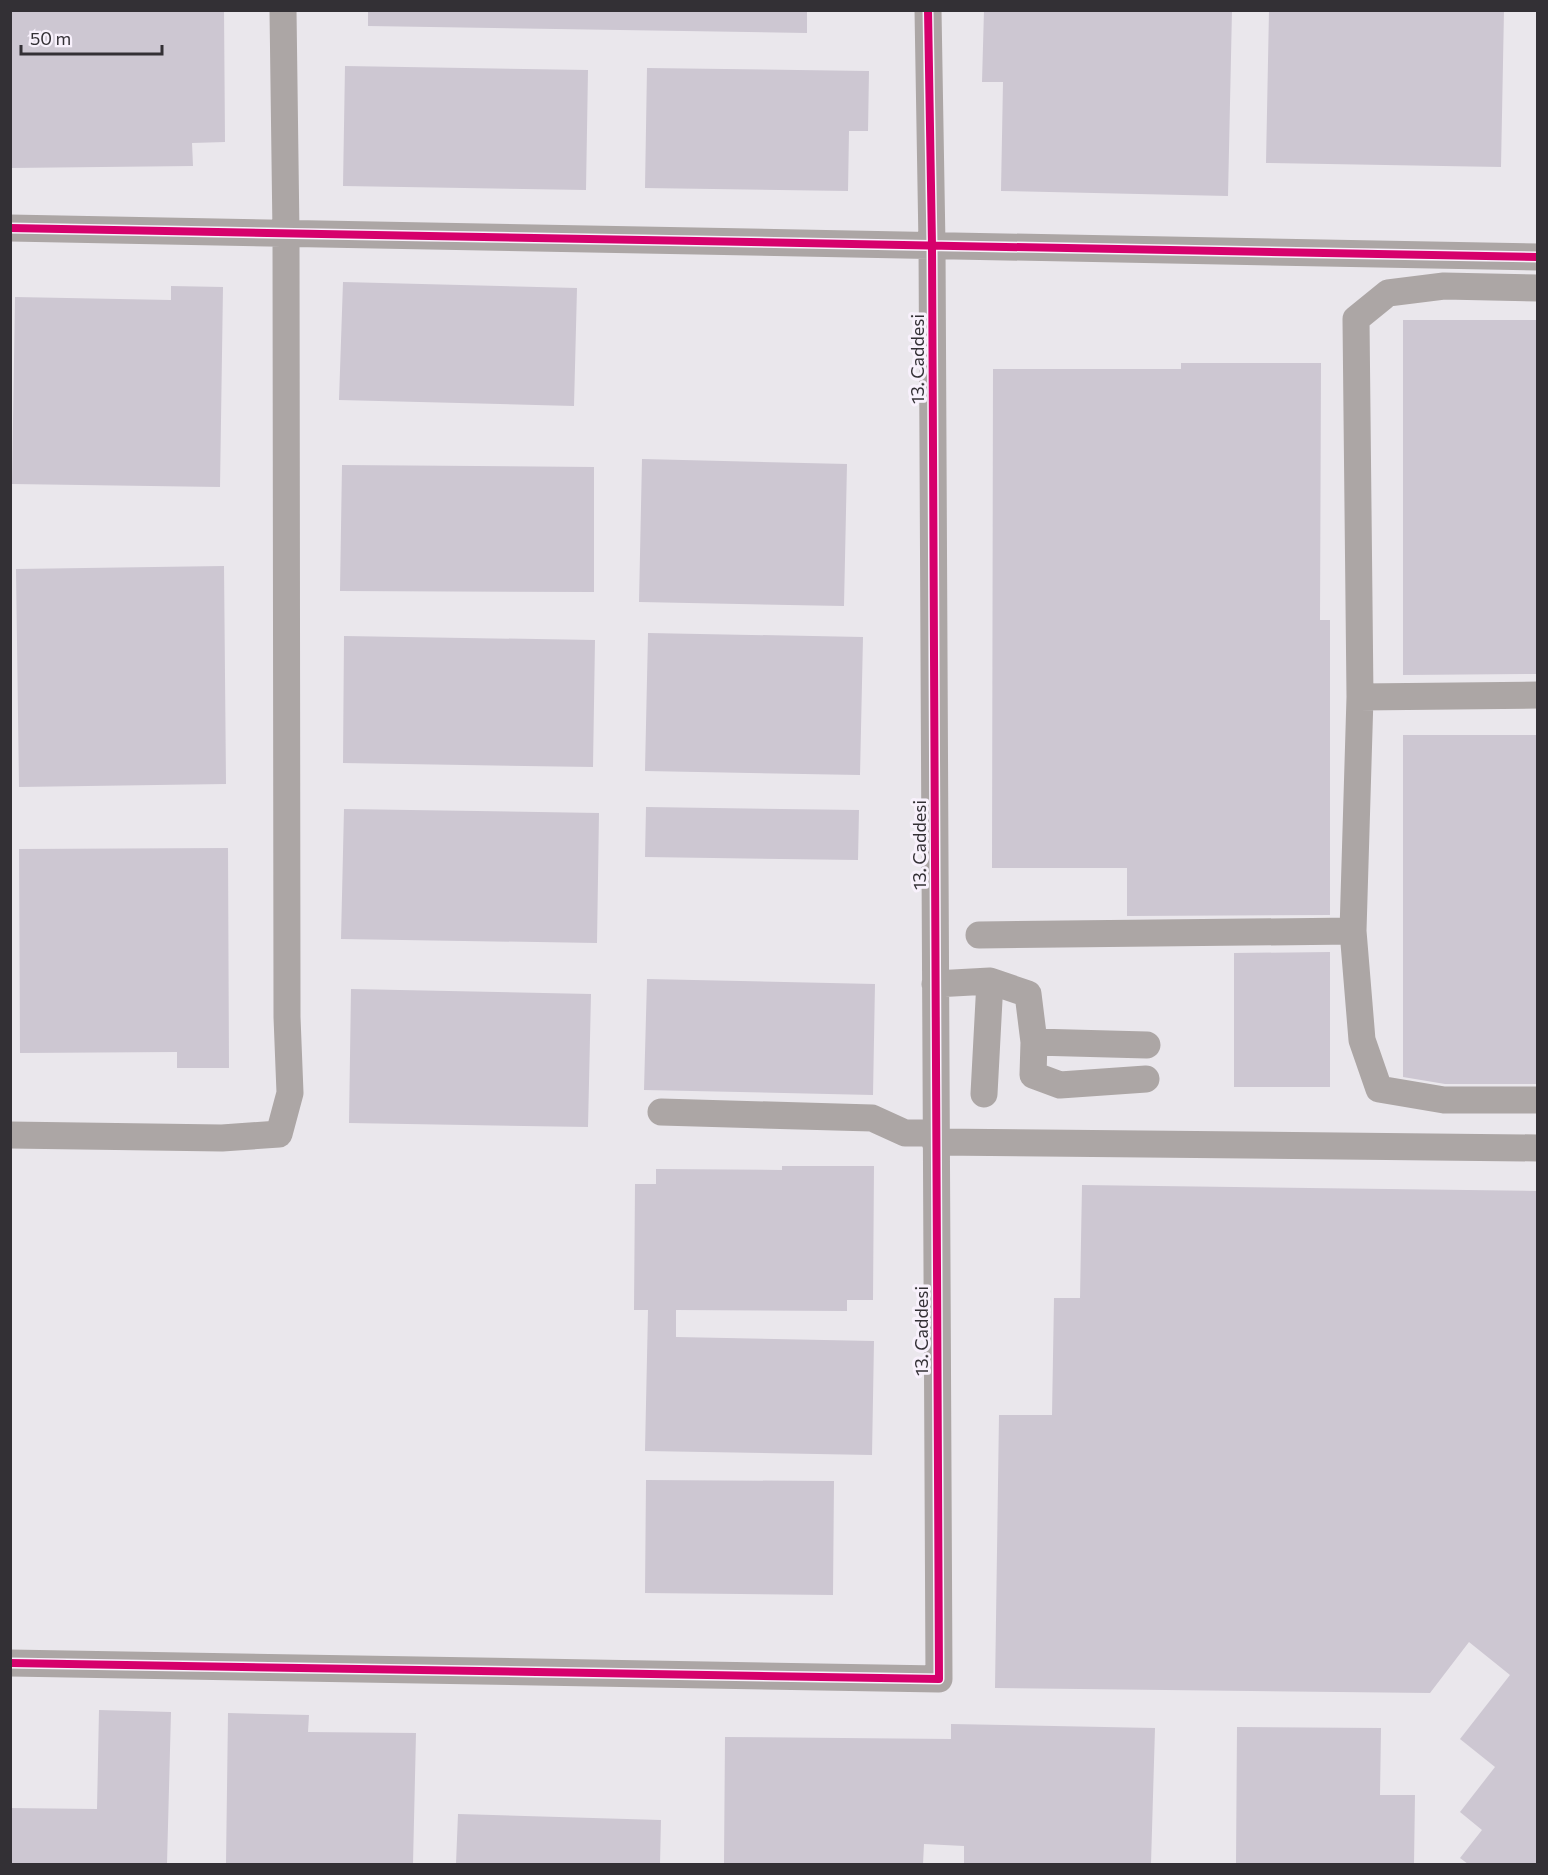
<svg xmlns="http://www.w3.org/2000/svg" width="1548" height="1875" font-family="Commissioner,sans-serif">
<style>
.building{fill:#cdc7d2}
.lines{fill:none;stroke-linecap:round;stroke-linejoin:round}
.minor{stroke:#aca6a5;stroke-width:27}
.cycleway-casing{stroke:#f8f1fc;stroke-width:11}
.cycleway{stroke:#d6006c;stroke-width:8}
.labels{text-anchor:middle;stroke-width:6;stroke-linejoin:round;paint-order:stroke}
.street-label{font-size:18px;fill:#333035;stroke:#f8f1fc}
</style>
<rect width="100%" height="100%" fill="#eae7ec"/>
<path class="building" d="M10,10H224L225,142L192,143L193,166L10,168Z
M368,10H807V33L368,26Z
M984,10H1232L1228,196L1001,191L1003,82H982Z
M1269,10H1504L1501,167L1266,163Z
M345,66L588,70L586,190L343,186Z
M647,68L869,71L868,131H849L848,191L645,188Z
M343,282L577,288L574,406L339,400Z
M171,286L223,287L220,487L12,484L15,297L171,300Z
M1403,320H1538V674L1403,675Z
M1181,363H1321L1320,620H1330V915L1127,916V868H992L993,369H1181Z
M642,459L847,464L844,606L639,602Z
M342,465L594,467V592L340,591Z
M224,566L226,784L19,787L16,569Z
M648,633L863,637L860,775L645,771Z
M344,636L595,640L593,767L343,763Z
M1403,735H1538V1084H1445L1403,1077Z
M646,807L859,810L858,860L645,857Z
M344,809L599,813L597,943L341,939Z
M228,848L229,1068H177V1052L20,1053L19,849Z
M1330,952V1087H1234V953Z
M647,979L875,984L873,1095L644,1090Z
M351,989L591,994L588,1127L349,1123Z
M782,1166H874L873,1300H847V1311L676,1310V1337L874,1341L872,1455L645,1451L648,1310H634L635,1184H656V1169L782,1170Z
M1082,1185L1538,1191V1864H1468L1460,1858L1482,1830L1460,1812L1495,1767L1460,1739L1510,1675L1469,1642L1430,1693L995,1688L999,1415H1052L1054,1298H1080Z
M646,1480L834,1481L833,1595L645,1593Z
M99,1710L171,1712L167,1864H10V1808L97,1809Z
M228,1713L309,1715L308,1732L416,1733L413,1864H226Z
M951,1724L1155,1728L1151,1864H964V1846L924,1844L923,1864H724L725,1737L951,1739Z
M1237,1727L1381,1728L1380,1795H1415L1414,1864H1236Z
M458,1814L661,1820L660,1864H456Z"/>
<g class="lines">
<path class="minor" d="M10,228L1538,257
M1538,288L1444,286L1388,293L1356,319L1360,697L1353,931L1362,1040L1379,1089L1444,1100H1538
M1360,697L1538,695
M979,935L1353,931
M935,984L990,981L1028,994L1034,1042L1033,1075L1060,1085L1146,1079
M1034,1042L1147,1045
M984,1094L990,981
M661,1112L872,1118L905,1133H936
M10,1135L222,1138L279,1134L290,1093L287,1017L286,234L283,10
M935,1142L1538,1148
M10,1663L939,1679L932,245L928,10"/>
<g class="cycleway-casing">
<path id="cycleway" d="M10,228L1538,257
M10,1663L939,1679L932,245L928,10"/>
</g>
<use href="#cycleway" class="cycleway"/>
</g>
<g class="labels">
<g class="street-label">
<text transform="translate(918 359) rotate(-90)" y="6">13. Caddesi</text>
<text transform="translate(920 845) rotate(-90)" y="6">13. Caddesi</text>
<text transform="translate(922 1331) rotate(-90)" y="6">13. Caddesi</text>
</g>
</g>
<rect width="1548" height="1875" fill="none" stroke="#333035" stroke-width="24"/>
<path d="M21 45v9h141v-9" fill="none" stroke="#333035" stroke-width="3"/>
<text x="30" y="45" font-size="18" fill="#333035" stroke="#f8f1fc" stroke-width="4.5" paint-order="stroke">50 m</text>
</svg>
